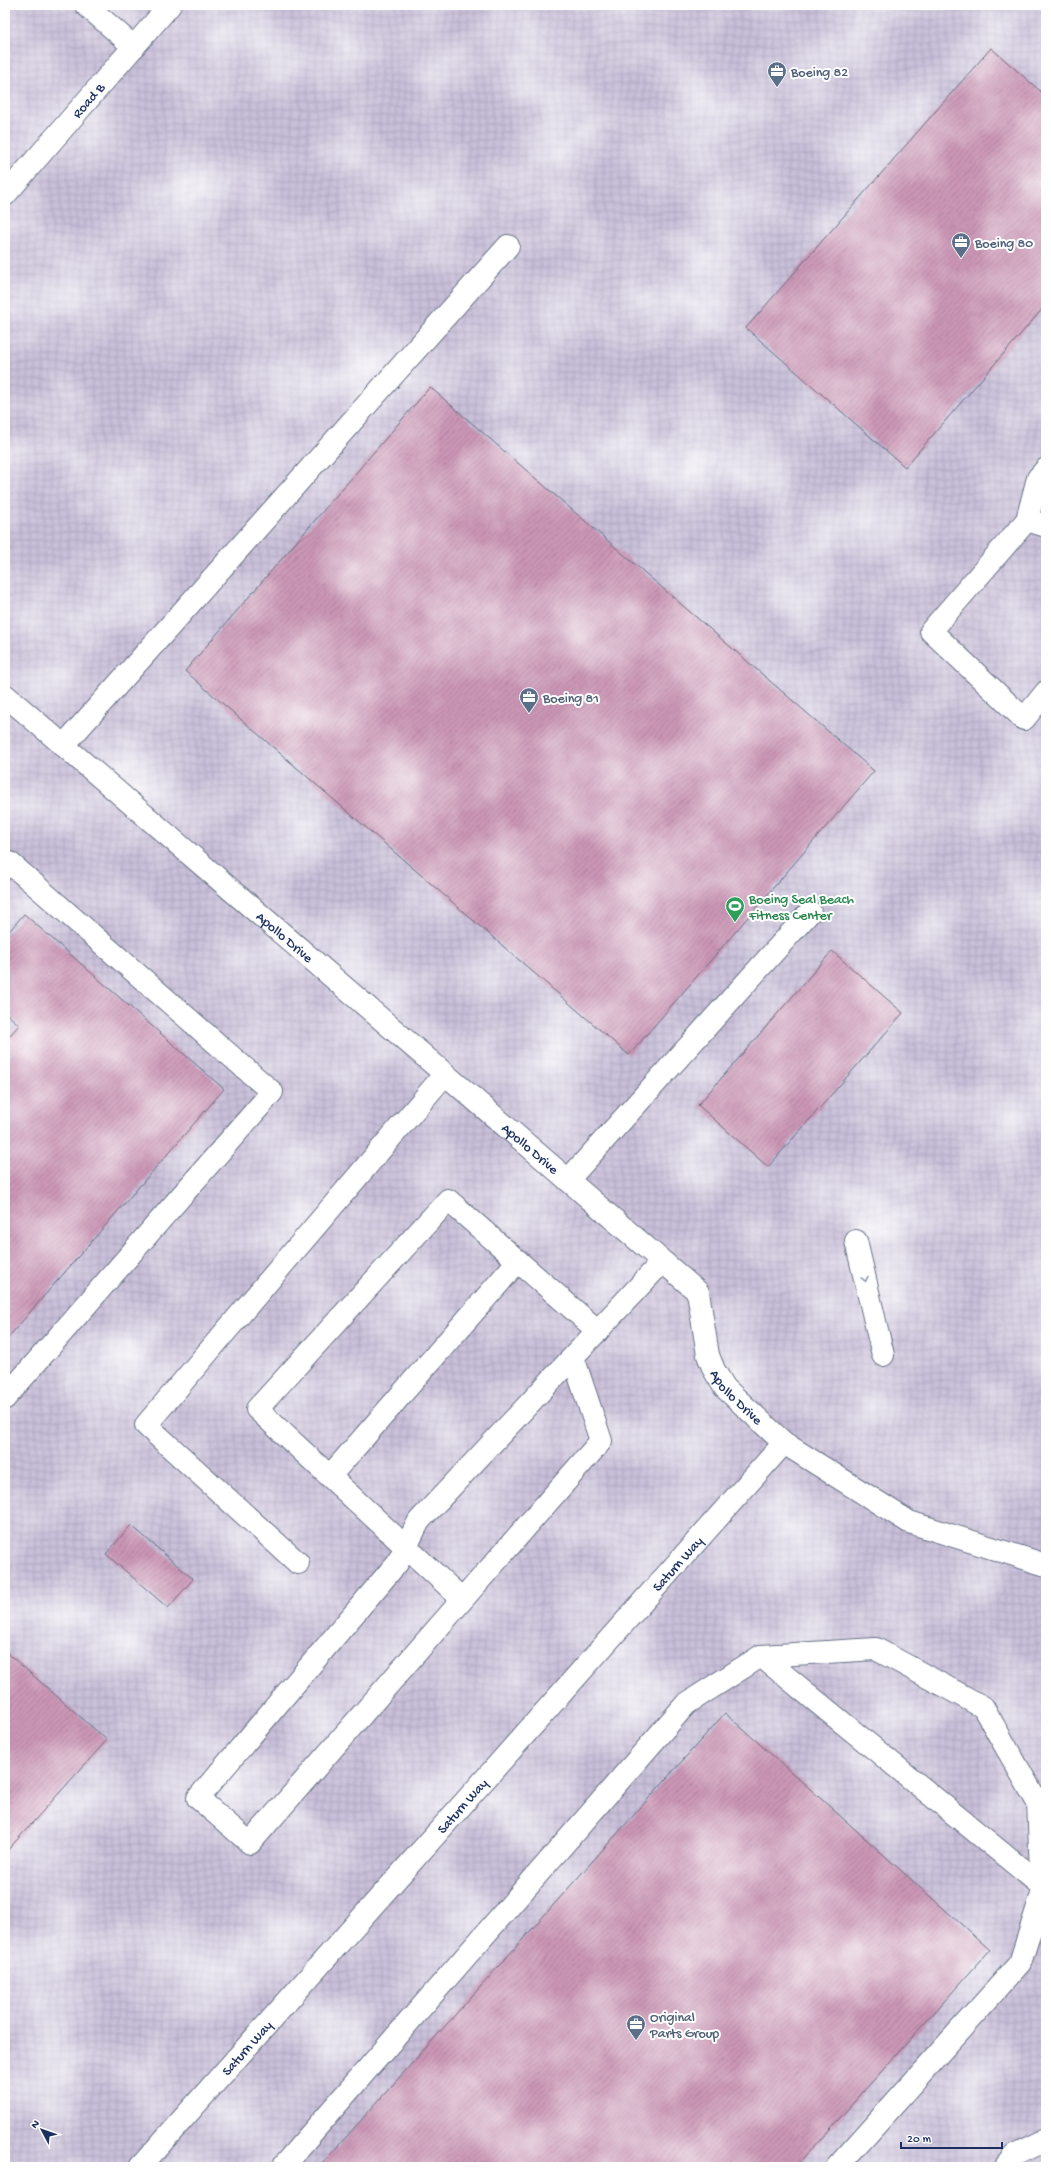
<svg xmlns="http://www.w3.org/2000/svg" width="1051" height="2172" font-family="'Gochi Hand',sans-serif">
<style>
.industrial{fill:url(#industrial-grid)}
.building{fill:url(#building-hatch)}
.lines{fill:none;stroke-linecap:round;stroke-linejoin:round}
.minor-casing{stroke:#676f85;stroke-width:24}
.minor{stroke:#fff;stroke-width:22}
.oneway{stroke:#8d97ae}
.labels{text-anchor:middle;stroke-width:4;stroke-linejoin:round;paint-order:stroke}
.service-label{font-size:14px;fill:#4e5e75;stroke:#fff;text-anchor:start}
.street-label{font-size:14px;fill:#1b2f5e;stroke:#fff}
.leisure-label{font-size:14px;fill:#27864d;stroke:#fff;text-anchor:start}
</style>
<defs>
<pattern id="industrial-grid" width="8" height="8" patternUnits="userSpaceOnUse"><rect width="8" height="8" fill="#c8bfd8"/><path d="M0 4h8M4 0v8" fill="none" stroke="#aba4bc"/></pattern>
<pattern id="building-hatch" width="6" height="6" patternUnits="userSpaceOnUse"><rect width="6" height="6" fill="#cb96b5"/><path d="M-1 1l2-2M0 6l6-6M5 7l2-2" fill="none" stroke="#a47b96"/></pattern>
</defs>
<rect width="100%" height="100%" fill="#fff"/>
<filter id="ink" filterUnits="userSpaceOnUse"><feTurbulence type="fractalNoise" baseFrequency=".025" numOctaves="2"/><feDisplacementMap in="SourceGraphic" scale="8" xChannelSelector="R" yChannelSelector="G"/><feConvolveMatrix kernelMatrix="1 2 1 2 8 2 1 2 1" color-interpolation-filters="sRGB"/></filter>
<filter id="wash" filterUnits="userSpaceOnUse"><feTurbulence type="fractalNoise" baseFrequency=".012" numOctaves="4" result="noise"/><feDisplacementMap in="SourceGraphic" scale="16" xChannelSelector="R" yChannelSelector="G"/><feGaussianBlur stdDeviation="0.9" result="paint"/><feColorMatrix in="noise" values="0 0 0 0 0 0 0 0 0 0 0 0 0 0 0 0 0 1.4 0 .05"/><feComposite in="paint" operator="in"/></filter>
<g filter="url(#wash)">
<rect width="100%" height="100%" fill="#f4e6ce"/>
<path class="industrial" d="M5,5H1046V2167H5Z"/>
<g id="blocks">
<path class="building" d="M991,48L1046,96V305L905,467L746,328Z
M430,387L874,771L629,1055L185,671Z
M24,914L224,1089L5,1341V1041L19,1025L5,1012V936Z
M832,951L903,1013L768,1167L698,1105Z
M131,1525L193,1579L168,1608L106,1554Z
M5,1651L107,1740L5,1853Z
M725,1713L990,1950L796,2167H324L321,2165Z"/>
</g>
</g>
<g filter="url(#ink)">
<use href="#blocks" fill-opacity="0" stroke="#676f85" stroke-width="1"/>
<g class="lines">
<g class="minor-casing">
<g id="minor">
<path d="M86,5L134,47"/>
<path id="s1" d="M5,195L170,5"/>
<path d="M1046,469L1038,478L1027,520L1046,526"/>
<path d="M1027,520L931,631L1024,719L1046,692"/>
<path id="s2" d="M5,695L698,1292L708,1355L714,1370L725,1388L784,1443L909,1522L1046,1565"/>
<path d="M64,745L508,246"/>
<path d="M5,868L10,863L272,1092L5,1398"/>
<path d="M568,1180L810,912"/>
<path d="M856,1241L883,1355"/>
<path d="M573,1357L601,1441L250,1843L198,1798L398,1562L419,1521L662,1262"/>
<path d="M330,1476L518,1261"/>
<path d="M298,1563L146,1425L445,1074"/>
<path d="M462,1599L257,1409L448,1200L598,1331"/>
<path d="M761,1656L1042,1886"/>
<path id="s3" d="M140,2167L784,1443"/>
<path d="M282,2167L686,1704L761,1656L876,1649L983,1707L1038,1803L1042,1894L1020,1963L837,2167"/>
<path d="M1005,2167L1015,2155L1046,2140"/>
</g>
</g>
<use href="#minor" class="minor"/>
</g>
<defs><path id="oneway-chevron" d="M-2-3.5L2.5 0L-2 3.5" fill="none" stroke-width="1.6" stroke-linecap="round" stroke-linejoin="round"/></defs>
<use class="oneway" href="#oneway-chevron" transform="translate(865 1279) rotate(77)"/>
</g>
<defs>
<g id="office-pin" transform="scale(1)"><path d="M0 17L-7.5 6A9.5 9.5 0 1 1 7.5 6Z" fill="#5c6f8a" stroke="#fff"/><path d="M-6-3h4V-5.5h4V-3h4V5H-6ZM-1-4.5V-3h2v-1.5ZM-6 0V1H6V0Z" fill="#fff"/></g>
<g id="stadium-pin" transform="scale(1)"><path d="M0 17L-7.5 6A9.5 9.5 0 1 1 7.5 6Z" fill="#2e9e5b" stroke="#fff"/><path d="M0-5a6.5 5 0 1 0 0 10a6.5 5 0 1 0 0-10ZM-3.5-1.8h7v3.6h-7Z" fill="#fff"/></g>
</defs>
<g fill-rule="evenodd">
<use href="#office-pin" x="777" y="71"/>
<use href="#office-pin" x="961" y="242"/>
<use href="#office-pin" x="529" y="697"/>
<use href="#stadium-pin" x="735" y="906"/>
<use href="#office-pin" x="636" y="2024"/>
</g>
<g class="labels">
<g class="service-label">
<text x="791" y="76">Boeing 82</text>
<text x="975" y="247">Boeing 80</text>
<text x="543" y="702">Boeing 81</text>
<text x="650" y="2021">Original<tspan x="650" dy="16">Parts Group</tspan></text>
</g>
<g class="street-label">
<text dy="5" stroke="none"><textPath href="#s1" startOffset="126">Road B</textPath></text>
<text dy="5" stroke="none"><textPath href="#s2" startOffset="370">Apollo Drive</textPath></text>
<text dy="5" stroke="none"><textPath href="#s2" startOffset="694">Apollo Drive</textPath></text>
<text dy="5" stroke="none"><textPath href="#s2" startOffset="1030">Apollo Drive</textPath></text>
<text dy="5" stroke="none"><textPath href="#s3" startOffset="808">Saturn Way</textPath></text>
<text dy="5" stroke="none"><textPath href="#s3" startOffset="484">Saturn Way</textPath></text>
<text dy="5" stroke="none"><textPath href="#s3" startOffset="160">Saturn Way</textPath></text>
</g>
<g class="leisure-label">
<text x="749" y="903">Boeing Seal Beach<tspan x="749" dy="16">Fitness Center</tspan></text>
</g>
</g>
<rect width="1051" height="2172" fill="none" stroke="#fff" stroke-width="20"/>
<g transform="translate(42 2130) rotate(311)" stroke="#ffffff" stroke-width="3" paint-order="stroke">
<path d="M0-3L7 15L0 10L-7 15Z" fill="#1b2f5e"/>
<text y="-6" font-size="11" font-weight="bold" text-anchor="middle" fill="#1b2f5e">N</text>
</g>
<path d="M901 2142v6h101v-6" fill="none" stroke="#1b2f5e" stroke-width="2"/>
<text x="907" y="2142" font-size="12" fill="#1b2f5e" stroke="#ffffff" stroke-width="3" paint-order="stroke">20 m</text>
</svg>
